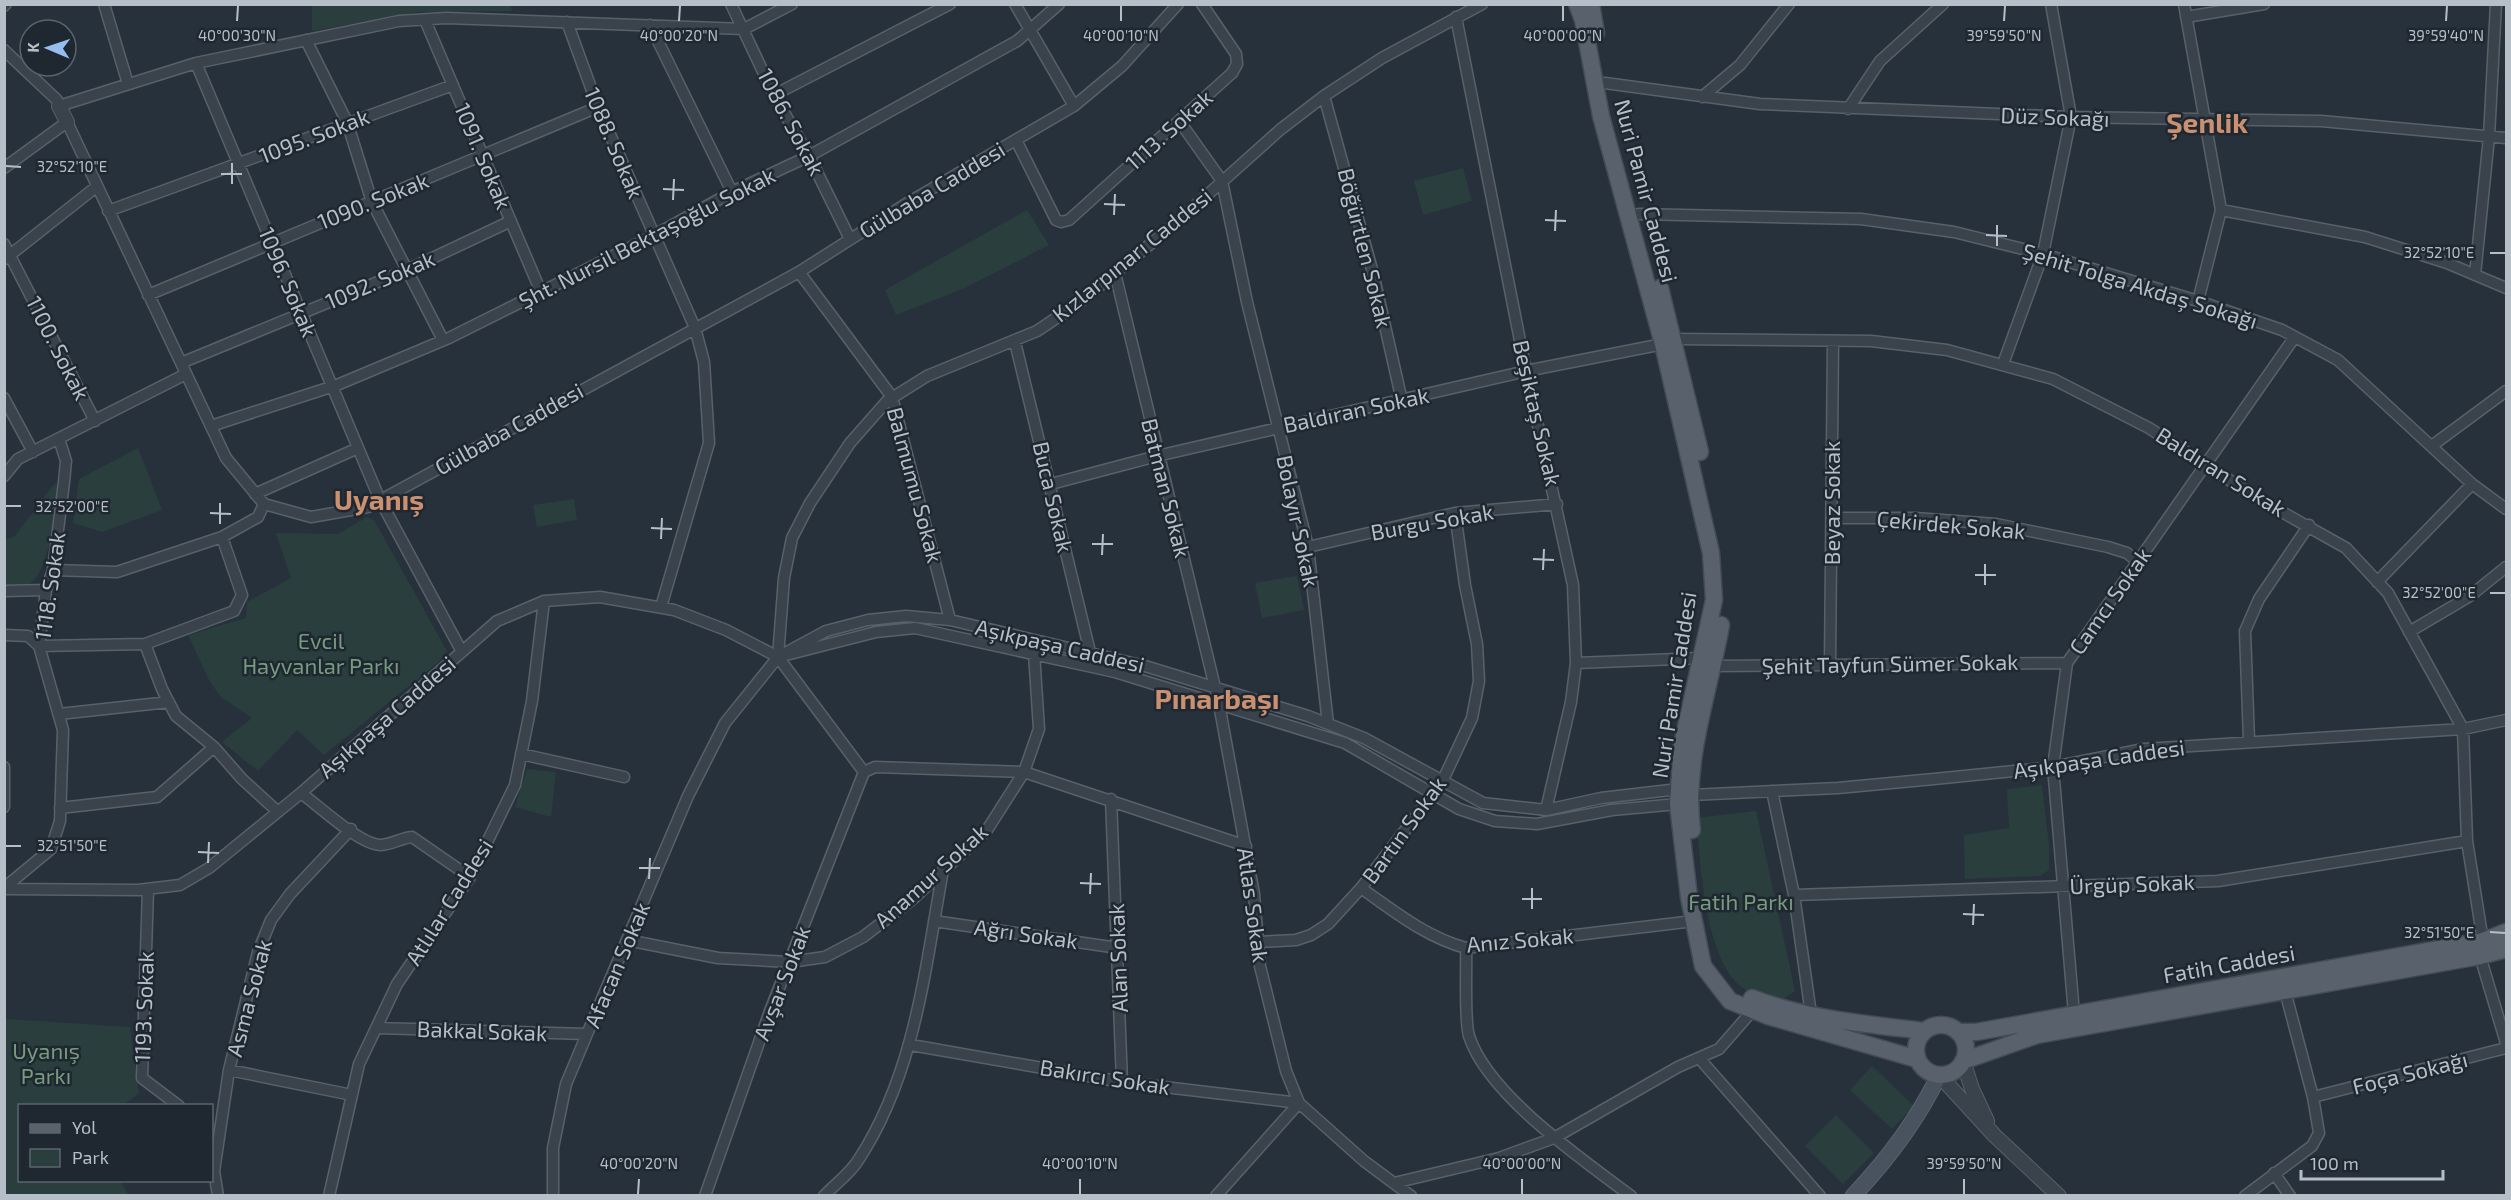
<svg xmlns="http://www.w3.org/2000/svg" width="2511" height="1200" font-family="'Exo 2',sans-serif">
<style>
.green{fill:#2a3e3e}
.lines{fill:none;stroke-linecap:round;stroke-linejoin:round}
.minor-casing{stroke:#58616a;stroke-width:13}
.tertiary-casing{stroke:#58616a;stroke-width:16}
.secondary-casing{stroke:#58616a;stroke-width:17}
.primary-casing{stroke:#434c55;stroke-width:19}
.minor{stroke:#3a434c;stroke-width:10}
.tertiary{stroke:#3a434c;stroke-width:14}
.secondary{stroke:#49535f;stroke-width:15}
.primary{stroke:#59626c;stroke-width:16}
.ticks{fill:none;stroke:#b6bec7;stroke-width:2}
.labels{text-anchor:middle;stroke-width:5;stroke-linejoin:round;paint-order:stroke}
.street-label{font-size:22px;fill:#b6bec7;stroke:#1f2831}
.park-label{font-size:22px;fill:#779b7d;stroke:#1f2831}
.district-label{font-size:28px;font-weight:bold;fill:#ca906f;stroke:#1f2831}
.ticks-label{font-size:15px;text-anchor:middle;fill:#b6bec7;stroke:#1f2831;stroke-width:5;stroke-linejoin:round;paint-order:stroke}
</style>
<rect width="100%" height="100%" fill="#27313c"/>
<path class="green" d="M510,4L512,11L418,12L312,31V5Z
M1463,168L1472,201L1423,215L1414,181Z
M1027,210L1049,245L965,288L896,315L885,290Z
M138,448L162,510L102,532L73,523L79,479Z
M55,483L59,488C55,510 49,569 32,582C24,588 14,587 5,587V540L15,536Z
M574,499L577,520L537,527L533,505Z
M367,517L374,520L447,651L441,660L324,755L297,730L258,771L222,742L252,718L221,697L210,682L188,635L246,618L247,602L291,578L276,533L338,534Z
M1297,576L1304,610L1262,618L1255,583Z
M527,769L556,772L551,817L515,807Z
M2042,785L2049,846V870L2040,876L1965,879L1964,835L2009,828L2007,789Z
M1756,811L1795,991L1781,1001C1768,999 1754,996 1743,988C1704,960 1701,863 1696,818Z
M5,1019L130,1027L139,1093L123,1105L20,1106V1180L121,1181L128,1195H5Z
M1872,1066L1914,1106L1892,1129L1850,1090Z
M1836,1115L1874,1153L1843,1184L1805,1146Z"/>
<g class="lines">
<g class="minor-casing">
<path id="minor" d="M104,4L128,84
M731,4L774,95L809,156L850,239
M1015,4L1074,106
M2184,4L2221,210L2198,301
M4,6L6,4
M1456,17L1526,371L1573,585L1576,663L1571,702L1546,810
M2186,17L2264,4
M425,20L541,292
M567,22L598,107L695,328L704,362L709,443L661,607
M650,25L732,192
M306,40L347,122L372,202L443,340
M4,50L57,100L59,106L196,63L399,21L446,18L744,29L792,4
M196,63L380,500L462,652
M1605,83L1760,104L2071,117L2321,121L2506,138
M774,95L950,4
M1324,96L1373,273L1402,401
M1702,97L1740,65L1789,4
M1848,109L1880,61L1943,4
M1180,122L1222,181L1247,302L1308,547L1328,724
M1016,140L1056,220L1061,222L1069,220L1232,73L1237,64L1236,54L1202,4
M4,168L67,122L226,458L264,504L311,517L368,507L799,272L909,202L1074,106L1122,66L1178,4
M2221,210L2365,237L2447,263L2506,288
M108,211L453,85
M1639,214L1861,219L1954,232L2043,254L2198,301L2282,330L2338,360L2472,484L2506,509
M4,244L95,421
M5,259L96,187
M799,272L892,397L950,620
M1115,273L1219,704L1254,894L1260,966L1286,1071L1299,1103L1364,1161L1411,1196
M2475,275L2489,137L2496,4
M148,295L598,107
M1674,339L1871,341L1947,350L2053,379L2149,428L2257,498L2346,548L2388,593L2463,729L2467,841L2483,941
M1015,342L1090,652
M181,363L407,270L511,221
M2003,364L2043,254L2071,117L2051,4
M4,398L33,452
M211,426L337,385L449,338L653,236L732,192L809,156L1017,41L1059,4
M2433,445L2506,391
M4,476L18,459L186,374
M1051,484L1157,456L1526,371L1663,344
M255,494L358,448
M1832,518H1915L1996,524L2108,547L2127,553L2137,561
M1308,547L1455,513L1557,504
M53,570L117,572L222,537L258,517L264,504
M2377,582L2472,484
M4,591L46,590
M2409,632L2470,596L2506,567
M4,635L28,636L39,646L145,644L234,611L242,595L222,537
M145,644L162,689L176,716L214,747L242,779L277,811
M778,657L784,578L792,538L810,503L850,443L887,401L927,376L1037,331L1080,302L1177,222L1281,129L1324,96L1382,58L1482,4
M1576,663L1702,658
M1830,665L1833,341
M1713,666L2067,663
M59,714L169,702
M2249,741L2245,631L2259,599L2309,525
M521,754L624,777
M4,767V807
M864,772L875,767L1024,772L1246,846
M1772,791L1794,895L1811,1014
M301,793C319,806 359,844 380,845C391,845 401,838 412,837L470,877
M1691,795L1838,788L1934,779L2053,767L2144,749L2463,729L2506,720
M1111,799L1122,1082
M1678,804L1612,810L1537,824L1495,821L1459,809L1345,743L1115,672L915,628L876,632L778,657L826,631L868,620L906,616L950,620L1145,666L1308,716L1364,738L1483,803L1546,810L1601,798L1679,789
M60,808L157,797L214,747
M4,888L51,849L60,821L63,730L39,646L46,590L53,570L64,482L66,461L59,439
M1361,888C1395,912 1426,937 1466,948L1694,921
M4,889L138,890L180,885L209,868L301,793L497,621L544,601L600,597L674,610L726,630L778,657L864,772L770,1011L705,1196
M148,889L142,1078L179,1106
M1794,895L2218,881L2467,841
M934,921L1118,948
M627,940L718,958L790,962L825,957L863,937L914,898L987,830L1024,772L1039,729L1034,653
M1258,942L1296,940L1311,935L1328,924L1361,888L1442,782L1472,718L1479,681L1477,644L1465,585L1455,513
M1466,948C1467,968 1464,1019 1469,1036C1488,1095 1582,1159 1631,1196
M2480,956L2506,1043
M2074,1014L2053,767L2067,663L2294,338
M376,1028L587,1034
M911,1045L1122,1082L1299,1103
M1699,1058L1820,1196
M229,1070L352,1095
M2313,1097L2506,1048
M2274,1173L2290,1196
M1394,1183L1499,1158L1554,1138L1678,1067L1719,1049L1753,1010
M218,1196L214,1171L229,1070L258,952L271,920L290,894L351,829
M329,1196L359,1064L397,984L470,877L515,785L532,701L544,601
M553,1196V1148L566,1084L587,1034L688,796L725,723L778,657
M824,1196C835,1184 851,1173 859,1159C915,1073 925,969 943,870
M1216,1196L1299,1103
M2245,1196L2312,1146L2319,1133L2313,1097L2285,991"/>
</g>
<g class="tertiary-casing">
<path id="tertiary" d="M59,106L67,122
M1963,1061L1972,1089L1987,1121
M1939,1075L1995,1136L2059,1196"/>
</g>
<g class="secondary-casing">
<path id="secondary" d="M1853,1196C1888,1159 1917,1121 1939,1075"/>
</g>
<g class="primary-casing">
<path id="primary" d="M1577,4L1583,20L1601,116L1663,344L1711,553L1714,600L1682,745L1678,804L1689,897L1703,966L1730,1001L1768,1016L1917,1059
M1591,4L1596,33
M1660,288L1700,452
M1692,830C1683,761 1709,693 1721,625
M1752,998C1806,1019 1867,1024 1924,1031
M1916 1050a25 25 0 1 1 50 0a25 25 0 1 1-50 0Z
M1958,1032H1976L2032,1022L2483,941L2506,932
M1963,1061L2037,1035L2480,956L2506,949"/>
</g>
<use href="#minor" class="minor"/>
<use href="#tertiary" class="tertiary"/>
<use href="#secondary" class="secondary"/>
<use href="#primary" class="primary"/>
</g>
<path class="ticks" d="M237,21L238,6M679,21L680,6M1121,21V6M1563,21V6M2004,21L2005,6M2446,21L2447,6M6,166L21,167M221,174H242M232,184V163M663,189L684,190M673,200L674,179M1104,204L1125,205M1114,215L1115,194M1545,220L1566,221M1555,231L1556,210M1986,235L2007,236M1997,246V225M2490,253H2505M6,506H21M210,513L231,514M220,524V503M651,528L672,529M661,539L662,518M1092,544H1113M1102,555L1103,534M1533,559L1554,560M1543,570L1544,549M1975,575H1996M1985,585V564M2490,593H2505M6,846H21M198,852L219,853M208,863L209,842M639,868H660M649,879L650,858M1080,883L1101,884M1090,894L1091,873M1522,899H1542M1532,909V888M1963,914L1984,915M1973,925L1974,904M2490,932L2505,933M638,1194L639,1179M1080,1194V1179M1522,1194V1179M1964,1194V1179"/>
<g class="labels">
<g class="street-label">
<text transform="translate(2055 117) rotate(2)" y="8">Düz Sokağı</text>
<text transform="translate(791 122) rotate(62)" y="8">1086. Sokak</text>
<text transform="translate(1169 130) rotate(-42)" y="8">1113. Sokak</text>
<text transform="translate(314 136) rotate(-21)" y="8">1095. Sokak</text>
<text transform="translate(614 143) rotate(67)" y="8">1088. Sokak</text>
<text transform="translate(483 156) rotate(67)" y="8">1091. Sokak</text>
<text transform="translate(932 190) rotate(-31)" y="8">Gülbaba Caddesi</text>
<text transform="translate(1646 191) rotate(75)" y="8">Nuri Pamir Caddesi</text>
<text transform="translate(373 201) rotate(-22)" y="8">1090. Sokak</text>
<text transform="translate(647 238) rotate(-27)" y="8">Şht. Nursil Bektaşoğlu Sokak</text>
<text transform="translate(1365 248) rotate(76)" y="8">Böğürtlen Sokak</text>
<text transform="translate(1132 255) rotate(-39)" y="8">Kızlarpınarı Caddesi</text>
<text transform="translate(380 280) rotate(-23)" y="8">1092. Sokak</text>
<text transform="translate(288 282) rotate(67)" y="8">1096. Sokak</text>
<text transform="translate(2140 286) rotate(17)" y="8">Şehit Tolga Akdaş Sokağı</text>
<text transform="translate(58 348) rotate(63)" y="8">1100. Sokak</text>
<text transform="translate(1356 410) rotate(-12)" y="8">Baldıran Sokak</text>
<text transform="translate(1537 413) rotate(77)" y="8">Beşiktaş Sokak</text>
<text transform="translate(509 429) rotate(-29)" y="8">Gülbaba Caddesi</text>
<text transform="translate(2221 472) rotate(32)" y="8">Baldıran Sokak</text>
<text transform="translate(915 485) rotate(75)" y="8">Balmumu Sokak</text>
<text transform="translate(1166 488) rotate(76)" y="8">Batman Sokak</text>
<text transform="translate(1053 497) rotate(77)" y="8">Buca Sokak</text>
<text transform="translate(1832 503) rotate(-90)" y="8">Beyaz Sokak</text>
<text transform="translate(1298 521) rotate(78)" y="8">Bolayır Sokak</text>
<text transform="translate(1432 522) rotate(-10)" y="8">Burgu Sokak</text>
<text transform="translate(1951 525) rotate(5)" y="8">Çekirdek Sokak</text>
<text transform="translate(50 586) rotate(-82)" y="8">1118. Sokak</text>
<text transform="translate(2110 601) rotate(-55)" y="8">Camcı Sokak</text>
<text transform="translate(1060 646) rotate(13)" y="8">Aşıkpaşa Caddesi</text>
<text transform="translate(1890 664) rotate(-1)" y="8">Şehit Tayfun Sümer Sokak</text>
<text transform="translate(1674 685) rotate(-81)" y="8">Nuri Pamir Caddesi</text>
<text transform="translate(387 717) rotate(-41)" y="8">Aşıkpaşa Caddesi</text>
<text transform="translate(2099 759) rotate(-8)" y="8">Aşıkpaşa Caddesi</text>
<text transform="translate(1404 830) rotate(-54)" y="8">Bartın Sokak</text>
<text transform="translate(931 876) rotate(-42)" y="8">Anamur Sokak</text>
<text transform="translate(2132 884) rotate(-2)" y="8">Ürgüp Sokak</text>
<text transform="translate(449 902) rotate(-58)" y="8">Atlılar Caddesi</text>
<text transform="translate(1253 905) rotate(82)" y="8">Atlas Sokak</text>
<text transform="translate(1026 934) rotate(8)" y="8">Ağrı Sokak</text>
<text transform="translate(1520 940) rotate(-5)" y="8">Anız Sokak</text>
<text transform="translate(1118 958) rotate(-92)" y="8">Alan Sokak</text>
<text transform="translate(2229 964) rotate(-10)" y="8">Fatih Caddesi</text>
<text transform="translate(617 965) rotate(-67)" y="8">Afacan Sokak</text>
<text transform="translate(782 983) rotate(-69)" y="8">Avşar Sokak</text>
<text transform="translate(249 998) rotate(-75)" y="8">Asma Sokak</text>
<text transform="translate(144 1007) rotate(-88)" y="8">1193. Sokak</text>
<text transform="translate(482 1031) rotate(2)" y="8">Bakkal Sokak</text>
<text transform="translate(2410 1073) rotate(-14)" y="8">Foça Sokağı</text>
<text transform="translate(1105 1077) rotate(9)" y="8">Bakırcı Sokak</text>
</g>
<g class="park-label">
<text x="321" y="649">Evcil<tspan x="321" dy="25">Hayvanlar Parkı</tspan></text>
<text x="1741" y="910">Fatih Parkı</text>
<text x="46" y="1059">Uyanış<tspan x="46" dy="25">Parkı</tspan></text>
</g>
<g class="district-label">
<text x="2207" y="133">Şenlik</text>
<text x="379" y="510">Uyanış</text>
<text x="1217" y="709">Pınarbaşı</text>
</g>
</g>
<g class="ticks-label">
<text x="237" y="41">40°00'30"N</text>
<text x="679" y="41">40°00'20"N</text>
<text x="1121" y="41">40°00'10"N</text>
<text x="1563" y="41">40°00'00"N</text>
<text x="2004" y="41">39°59'50"N</text>
<text x="2446" y="41">39°59'40"N</text>
<text x="72" y="172">32°52'10"E</text>
<text x="2439" y="258">32°52'10"E</text>
<text x="72" y="512">32°52'00"E</text>
<text x="2439" y="598">32°52'00"E</text>
<text x="72" y="851">32°51'50"E</text>
<text x="2439" y="938">32°51'50"E</text>
<text x="639" y="1169">40°00'20"N</text>
<text x="1080" y="1169">40°00'10"N</text>
<text x="1522" y="1169">40°00'00"N</text>
<text x="1964" y="1169">39°59'50"N</text>
</g>
<rect width="2511" height="1200" fill="none" stroke="#b6bec7" stroke-width="12"/>
<rect x="18" y="1104" width="195" height="78" fill="#1f2831" stroke="#5b646d" stroke-width="1.5"/>
<rect x="30" y="1124" width="30" height="9" fill="#59626c" stroke="#5b646d" stroke-width="1.5"/>
<text x="72" y="1134" font-size="18" fill="#b6bec7">Yol</text>
<rect x="30" y="1149" width="30" height="18" fill="#2a3e3e" stroke="#5b646d" stroke-width="1.5"/>
<text x="72" y="1164" font-size="18" fill="#b6bec7">Park</text>
<g transform="translate(48 48) rotate(272)"><circle r="28" fill="#1f2831" stroke="#5b646d" stroke-width="1.5"/>
<path d="M0-4.5L10 22L0 15L-10 22Z" fill="#95bdee"/>
<text y="-9" font-size="16" font-weight="bold" text-anchor="middle" fill="#b6bec7">K</text>
</g>
<path d="M2301 1170v9h142v-9" fill="none" stroke="#b6bec7" stroke-width="3"/>
<text x="2310" y="1170" font-size="18" fill="#b6bec7" stroke="#1f2831" stroke-width="4.5" paint-order="stroke">100 m</text>
</svg>
